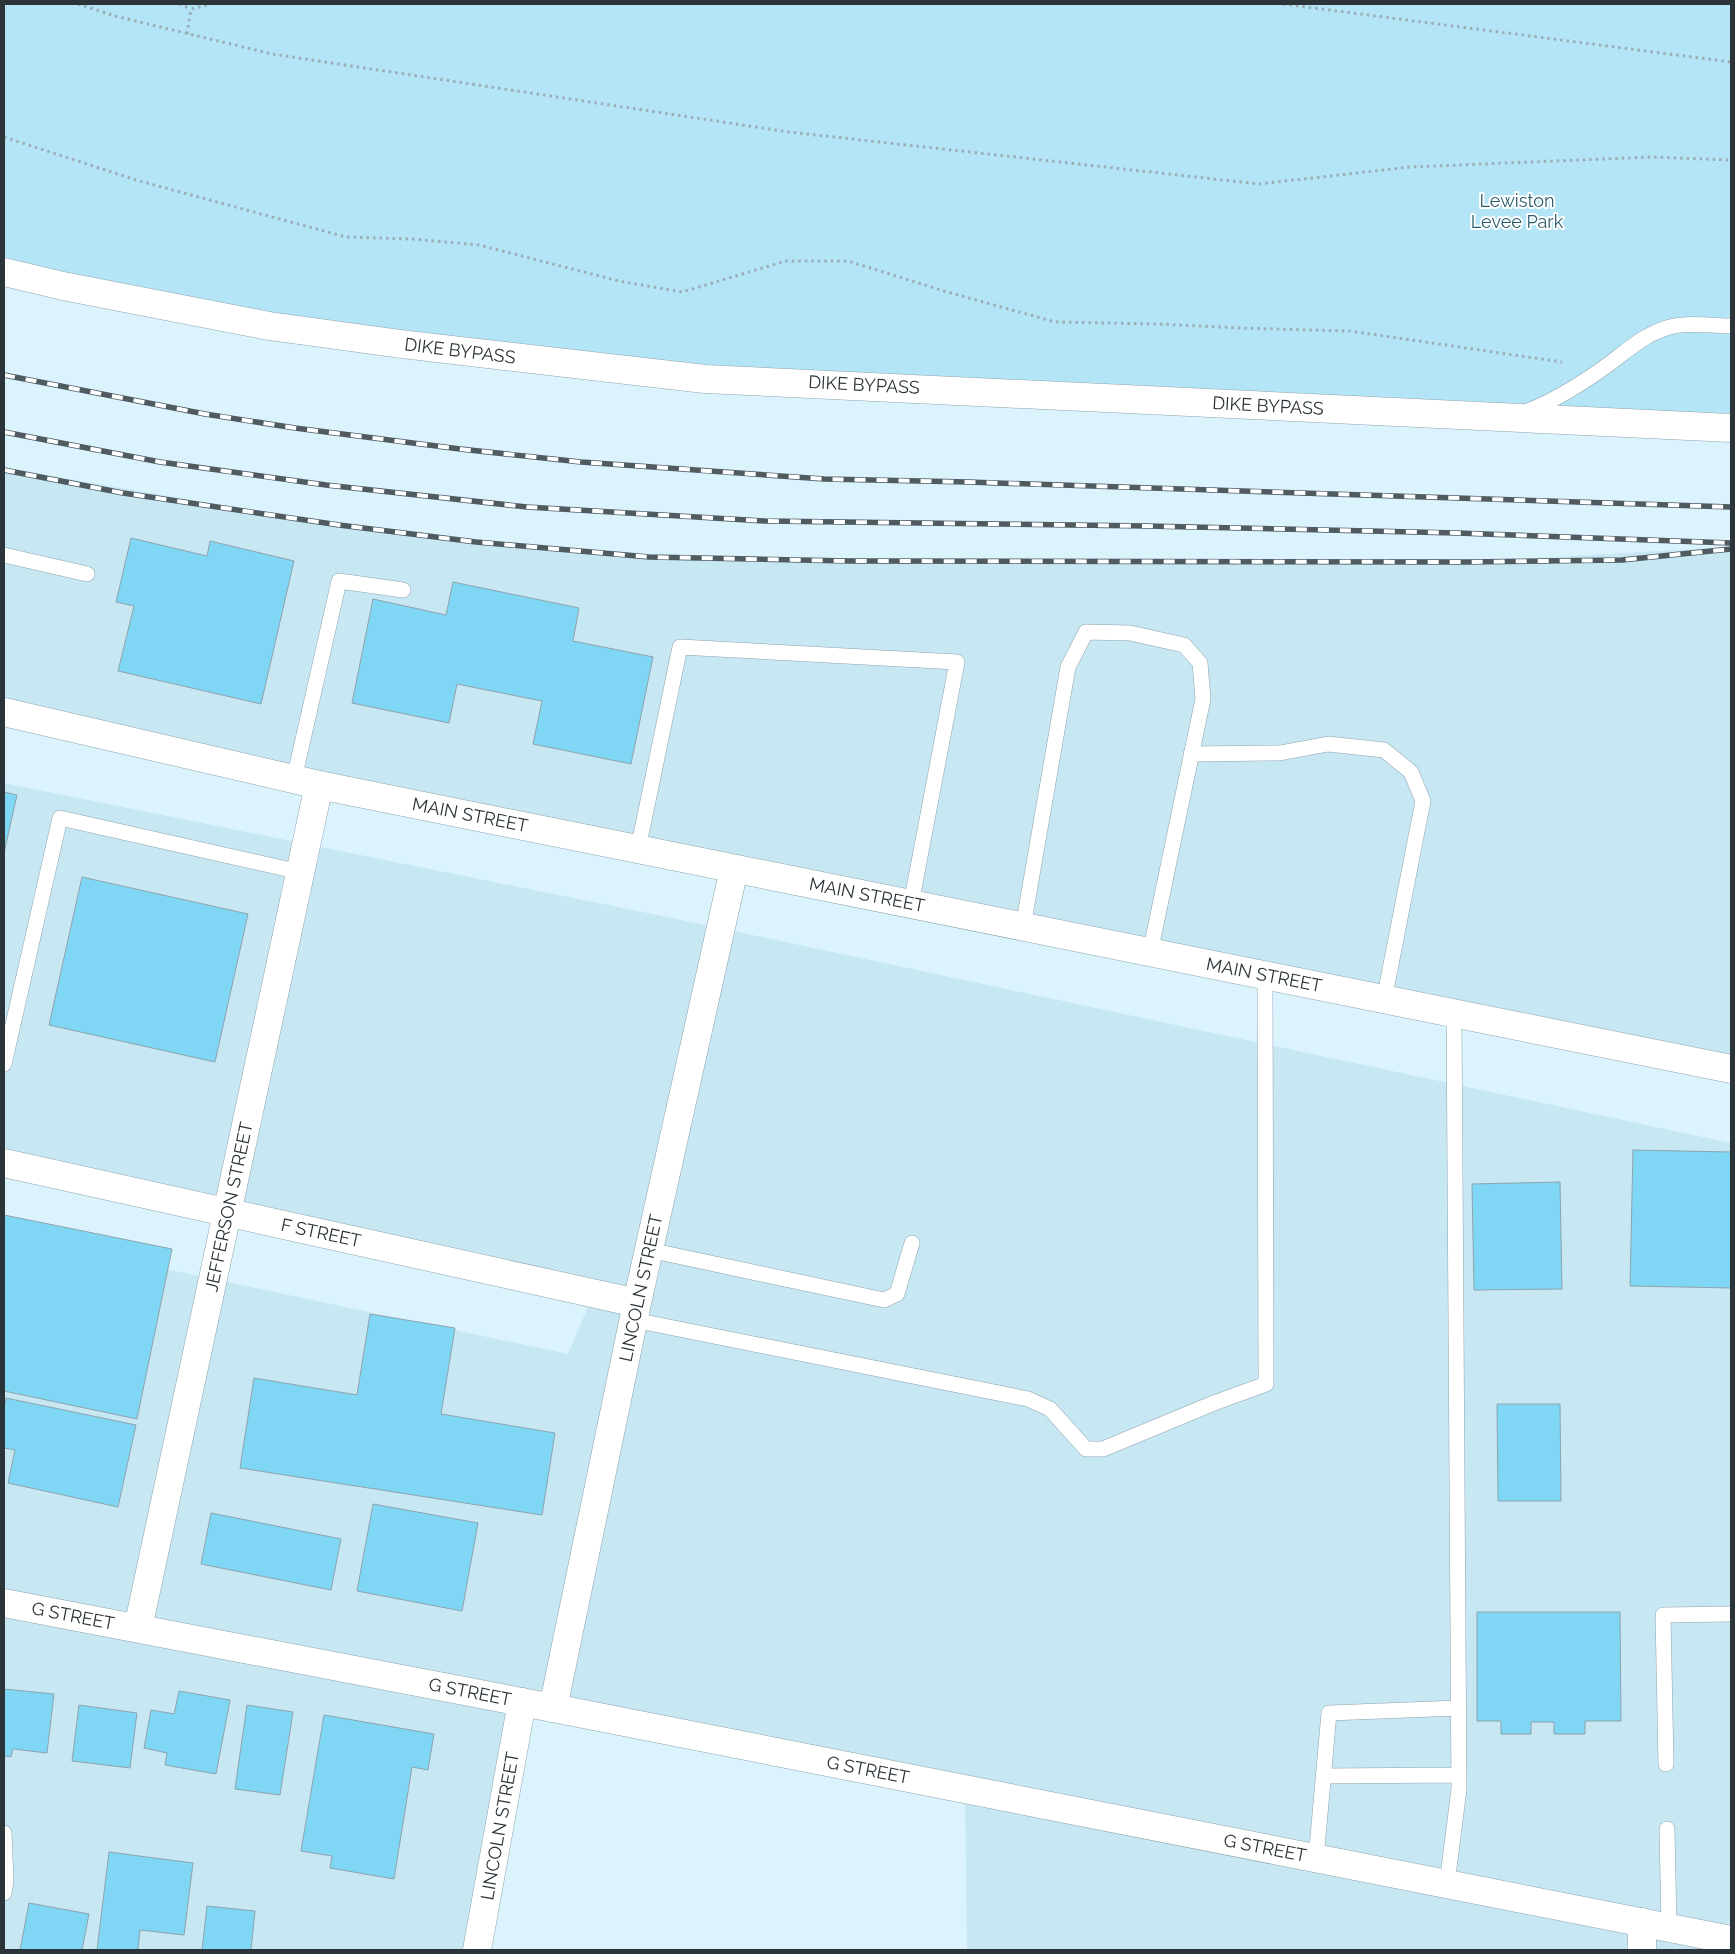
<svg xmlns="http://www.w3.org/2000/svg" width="1735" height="1954" font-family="Raleway,sans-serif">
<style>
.built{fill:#c7e7f3}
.green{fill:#b4e5f7}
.building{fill:#80d6f5;stroke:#8da4ac}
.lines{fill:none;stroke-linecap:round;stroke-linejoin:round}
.service-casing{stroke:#8ea4ad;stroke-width:16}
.minor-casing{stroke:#8ea4ad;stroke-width:29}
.tertiary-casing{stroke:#8ea4ad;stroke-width:29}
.secondary-casing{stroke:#8ea4ad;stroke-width:29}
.trunk-casing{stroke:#8ea4ad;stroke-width:29}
.path{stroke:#9baeb5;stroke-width:3;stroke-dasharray:2.5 4;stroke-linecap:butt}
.service{stroke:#fff;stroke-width:15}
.minor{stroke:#fff;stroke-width:28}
.tertiary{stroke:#fff;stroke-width:28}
.secondary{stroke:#fff;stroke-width:28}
.trunk{stroke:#fff;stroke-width:28}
.rail-casing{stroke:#4f5b60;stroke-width:5.5}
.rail{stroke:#fff;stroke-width:4;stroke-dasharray:11;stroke-linecap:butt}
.labels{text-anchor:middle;stroke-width:4;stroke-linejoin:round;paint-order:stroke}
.park-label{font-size:18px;fill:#2c5d6e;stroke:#fff}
.street-label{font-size:18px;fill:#2b3438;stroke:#fff}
</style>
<rect width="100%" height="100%" fill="#dbf3fd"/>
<path class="built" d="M4,468L339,525L649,557L1467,562L1731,547V1069L4,710Z
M4,783L672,918L1731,1143V1950H967L965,1793L522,1702L477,1950H4V1235L568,1354L599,1281L4,1148Z"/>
<path class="green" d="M4,4H1731V428L705,379L4,272Z"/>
<path class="building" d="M131,538L207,556L210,541L294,561L261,704L118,671L134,606L116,602Z
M453,582L579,608L573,641L653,657L631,764L533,744L542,701L457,684L449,723L352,703L373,599L446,615Z
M4,792L17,795L4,853Z
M82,877L248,914L215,1062L49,1025Z
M1633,1150L1731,1152V1288L1630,1286Z
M1560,1182L1562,1289L1474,1290L1472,1184Z
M4,1215L172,1249L137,1419L4,1391Z
M370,1314L455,1328L441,1414L555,1433L542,1515L240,1468L254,1378L357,1395Z
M6,1398L136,1425L118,1507L8,1483L15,1450L4,1448V1409Z
M1497,1404H1560L1561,1501H1498Z
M373,1504L478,1523L462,1611L357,1591Z
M211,1513L341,1539L331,1590L201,1564Z
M1477,1612H1620L1621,1721H1585V1734H1554V1722H1531V1734H1501V1721H1477Z
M4,1689L54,1694L47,1753L13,1749L11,1757L4,1756Z
M179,1691L230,1700L216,1774L165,1765L167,1753L144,1748L151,1710L174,1714Z
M79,1705L137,1713L130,1768L72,1761Z
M247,1705L293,1712L280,1795L235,1789Z
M324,1715L434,1734L428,1770L412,1767L394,1879L330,1868L332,1856L301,1851Z
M109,1852L193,1863L184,1935L140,1930L138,1950H97Z
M29,1903L89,1914L82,1950H20Z
M207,1906L255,1911L251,1950H202Z"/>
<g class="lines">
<g class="service-casing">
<path id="service" d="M1525,412C1552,402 1578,386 1602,369C1625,353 1645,332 1674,326C1692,322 1713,326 1731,326
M4,555L87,574
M1191,754L1280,753L1328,744L1384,750L1411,772L1423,801L1384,1000
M294,779L339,581L403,590
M638,849L680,647L957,662L911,904
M1023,927L1068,667L1086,632L1130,633L1184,645L1200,663L1203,699L1150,953
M4,1064L60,818L300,872
M649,1250L884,1300L897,1294L912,1243
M634,1320L1028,1399L1050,1409L1086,1449H1103L1214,1403L1266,1384L1265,975
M1666,1764L1663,1615L1731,1614
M1323,1776L1459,1775
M1667,1829L1669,1927
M4,1833L6,1881L4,1893
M1316,1859L1329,1713L1459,1708
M1447,1884L1459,1789L1454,1013"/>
</g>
<g class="minor-casing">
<path id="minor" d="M4,1163L637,1303
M138,1628L319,785
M553,1708L637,1303L734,869
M477,1950L522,1702
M1642,1950V1922"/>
</g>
<g class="tertiary-casing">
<path id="tertiary" d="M4,1603L553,1708L1731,1940"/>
</g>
<g class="secondary-casing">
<path id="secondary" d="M4,712L319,785L1731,1069"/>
</g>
<g class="trunk-casing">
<path id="trunk" d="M4,272L63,286L269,326L401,344L705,379L1731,428"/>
</g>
<path class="path" d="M78,4L115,16L272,54L789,132L1259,184L1410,167L1652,157L1731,160
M179,4L191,9
M1283,4L1731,62
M187,34L191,9L211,4
M4,137L136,180L346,237L412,239L479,245L619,281L682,292L786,261H848L944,291L1055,322L1159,324L1240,328L1350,331L1562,362"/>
<use href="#service" class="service"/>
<use href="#minor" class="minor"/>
<use href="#tertiary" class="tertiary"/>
<use href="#secondary" class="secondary"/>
<use href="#trunk" class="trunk"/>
<g class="rail-casing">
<path id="rail" d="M4,375L205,414L295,428L460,449L581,462L824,479L968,482L1731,507
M4,432L160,462L326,485L527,507L765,521L1147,526L1457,533L1731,543
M4,470L123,493L339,525L476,542L649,557L849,561L1467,562L1622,560L1731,549"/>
</g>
<use href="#rail" class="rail"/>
</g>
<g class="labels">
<g class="park-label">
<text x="1517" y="207">Lewiston<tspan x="1517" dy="21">Levee Park</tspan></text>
</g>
<g class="street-label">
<text transform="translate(460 351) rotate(7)" y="6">DIKE BYPASS</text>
<text transform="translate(864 385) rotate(3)" y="6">DIKE BYPASS</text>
<text transform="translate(1268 406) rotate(3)" y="6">DIKE BYPASS</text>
<text transform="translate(470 815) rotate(11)" y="6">MAIN STREET</text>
<text transform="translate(867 895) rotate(11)" y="6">MAIN STREET</text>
<text transform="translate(1264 975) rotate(11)" y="6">MAIN STREET</text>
<text transform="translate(229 1207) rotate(-78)" y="6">JEFFERSON STREET</text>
<text transform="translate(321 1233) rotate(12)" y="6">F STREET</text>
<text transform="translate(641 1288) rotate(-78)" y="6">LINCOLN STREET</text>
<text transform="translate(73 1616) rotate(11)" y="6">G STREET</text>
<text transform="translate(470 1692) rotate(11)" y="6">G STREET</text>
<text transform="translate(868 1770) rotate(11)" y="6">G STREET</text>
<text transform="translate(500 1826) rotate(-80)" y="6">LINCOLN STREET</text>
<text transform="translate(1265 1848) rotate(11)" y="6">G STREET</text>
</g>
</g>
<rect width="1735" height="1954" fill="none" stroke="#2b3438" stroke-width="10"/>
</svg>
